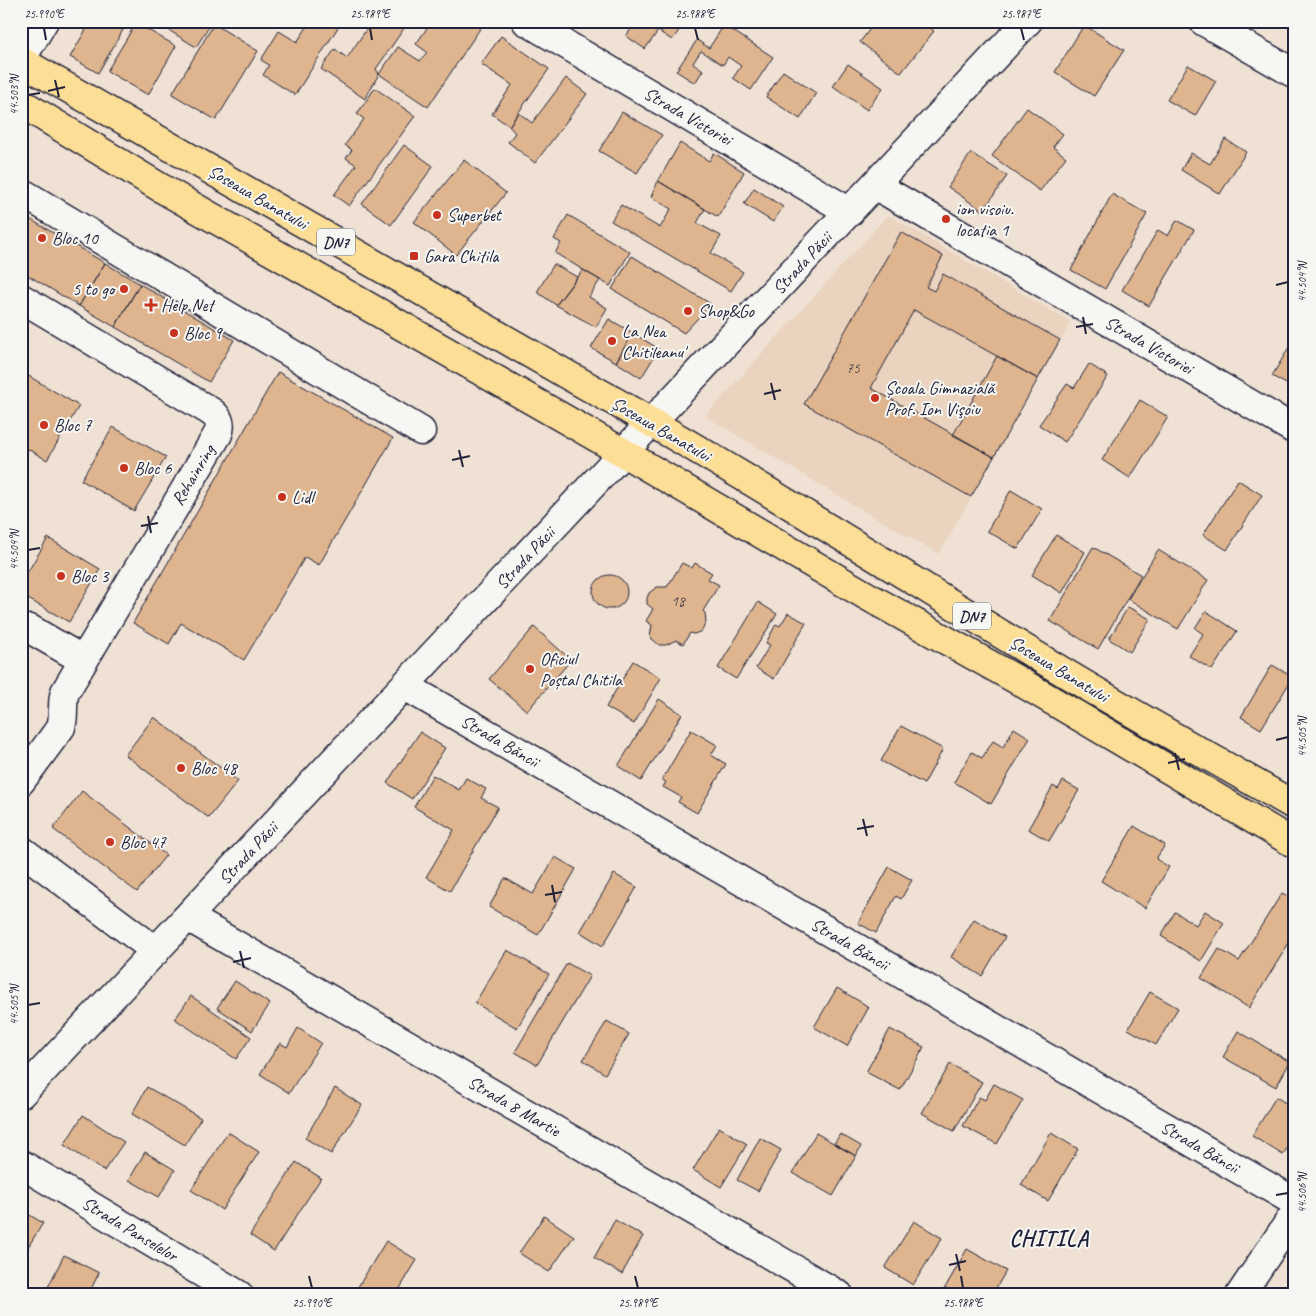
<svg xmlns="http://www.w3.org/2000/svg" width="1316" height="1316" font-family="Caveat,sans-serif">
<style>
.built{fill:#ead4bf}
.building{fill:#deb58e;stroke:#22223b}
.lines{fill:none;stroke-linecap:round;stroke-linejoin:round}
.minor-casing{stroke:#22223b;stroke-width:31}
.major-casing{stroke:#22223b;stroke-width:31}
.minor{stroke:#f6f6f2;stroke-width:28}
.major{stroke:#fcde96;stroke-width:28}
.ticks{fill:none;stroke:#22223b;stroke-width:2}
.poi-dot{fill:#c8321e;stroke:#f6f6f2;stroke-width:2}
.labels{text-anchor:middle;stroke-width:4;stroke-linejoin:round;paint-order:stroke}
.number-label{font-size:15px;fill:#514750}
.shield{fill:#f6f6f2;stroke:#626272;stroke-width:1}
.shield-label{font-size:16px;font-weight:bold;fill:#22223b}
.street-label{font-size:18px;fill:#22223b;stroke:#f6f6f2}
.poi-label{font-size:18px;fill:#22223b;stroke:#f6f6f2;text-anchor:start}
.district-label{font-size:22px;font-weight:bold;letter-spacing:1px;fill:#22223b;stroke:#f6f6f2}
.neatline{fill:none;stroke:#22223b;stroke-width:2}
.ticks-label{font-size:12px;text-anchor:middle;fill:#22223b}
</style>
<rect width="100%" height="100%" fill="#efe2d4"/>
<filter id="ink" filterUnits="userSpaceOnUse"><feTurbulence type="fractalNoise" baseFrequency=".02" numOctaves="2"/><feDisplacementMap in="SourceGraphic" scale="10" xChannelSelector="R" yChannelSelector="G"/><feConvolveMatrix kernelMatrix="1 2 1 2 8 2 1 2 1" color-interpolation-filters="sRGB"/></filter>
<g filter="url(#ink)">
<path class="built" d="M888,215L1071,322L939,554L857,507L705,416Z"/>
<path class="building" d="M91,21H108L123,30L98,73L70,57Z
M154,21H211L212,22L196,47Z
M311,21H342L295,95L263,75L269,65L261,60L279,31L297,42Z
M372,21H409L376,69L379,74L365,99L321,69L335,49L347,58Z
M432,21H485L428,107L379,74L398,47L420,61L427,52L416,44Z
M637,21H686L672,40L658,31L645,49L626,36Z
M876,21H921L934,31L901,73L860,42Z
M136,23L176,46L148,95L107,71Z
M214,24L258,51L216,120L172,94Z
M724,25L773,57L751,90L733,78L741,66L728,57L723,65L701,51L693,63L703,70L695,83L676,71L697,40L709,48Z
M1084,25L1124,50L1094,96L1055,72Z
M501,36L549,69L509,126L492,114L512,85L481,64Z
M848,64L883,88L867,110L833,86Z
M1188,65L1216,81L1195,116L1167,100Z
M783,71L816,93L800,119L766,97Z
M566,78L587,94L535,163L508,142L515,133L509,126L519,113L532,123Z
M375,88L415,116L349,206L334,195L356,165L346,158L352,150L345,145L364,119L357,114Z
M1027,108L1063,134L1053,147L1066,157L1040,191L992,156Z
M622,112L662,135L637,173L599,151Z
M1225,139L1246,152L1220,194L1181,170L1191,153L1210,164Z
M680,143L709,161L714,153L744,172L718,217L658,181Z
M404,145L433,166L391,225L362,204Z
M971,153L1007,176L983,211L948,187Z
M464,160L506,193L456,255L414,222Z
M658,181L705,209L697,223L721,236L711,253L743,272L731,291L611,221L621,205L660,228L671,209L651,197Z
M754,188L783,207L773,222L744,204Z
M1112,194L1147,214L1105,289L1071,270Z
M21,214L105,263L79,306L21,271Z
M568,215L630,252L610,286L555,253L561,243L554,239Z
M1177,220L1194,230L1149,306L1122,290L1158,230L1168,236Z
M901,232L943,256L926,287L934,291L943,274L1060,340L1038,379L914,310L871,388L994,457L971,497L804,404Z
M632,256L711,304L684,333L612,289Z
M105,263L140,284L115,327L79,306Z
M554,264L577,277L556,305L537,292Z
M583,270L600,280L589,297L607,308L596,327L556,305Z
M140,284L234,340L209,382L115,327Z
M609,319L633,333L616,362L591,348Z
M633,333L659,349L641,378L616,362Z
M1295,337V389L1272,376Z
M997,356L1038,379L994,457L953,435Z
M1089,364L1108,376L1065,442L1039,425L1067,384L1074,388Z
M278,372L393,438L319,565L305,557L244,660L181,623L169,644L133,623Z
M27,375L79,406L47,460L21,445V384Z
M1140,400L1168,417L1130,478L1102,460Z
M113,427L166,457L134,511L81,480Z
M1238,480L1262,495L1227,550L1203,535Z
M1011,490L1042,509L1018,549L987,531Z
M1056,535L1085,552L1062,593L1032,575Z
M48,538L100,569L69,622L21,595V583Z
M1093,547L1141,575L1098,649L1050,621Z
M1158,550L1208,580L1178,629L1128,599Z
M682,563L692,568L695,563L712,573L708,579L719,585L703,611L705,613L706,622L702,631L694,634L690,633L683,644L676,640L666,645H659L650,637L652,625L646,621L653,609L647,604V598L649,593L657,587H667Z
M593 592a17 17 0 1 1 34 0a17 17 0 1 1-34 0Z
M758,602L777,614L736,679L718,668Z
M1128,607L1150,619L1130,652L1109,639Z
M1206,611L1237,631L1212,670L1189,656L1203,634L1195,628Z
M788,613L806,623L774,679L756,668L770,645L766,643L776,624L780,626Z
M534,627L571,660L527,711L489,679Z
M633,661L661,678L634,724L606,707Z
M1272,665L1293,677L1261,729L1241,717Z
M659,699L682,714L641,781L618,766Z
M154,717L238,781L209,818L125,755Z
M901,726L943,749L924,784L881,761Z
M1014,728L1030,738L991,804L954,782L972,752L982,758L993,741L1003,747Z
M691,730L717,745L711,755L726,764L697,813L678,802L681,797L663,787L666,782L662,780Z
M420,732L445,748L412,799L387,783Z
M433,775L459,790L466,778L486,789L481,798L498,807L450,891L426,877L454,830L414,807Z
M1063,781L1079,790L1049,841L1028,829L1053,786L1058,789Z
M82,791L166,855L137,892L53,829Z
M1134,826L1165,845L1156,859L1169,867L1145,908L1101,881Z
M555,857L576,869L538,935L489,907L505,878L533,894Z
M889,867L912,880L901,899L896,896L876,933L858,923Z
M614,874L637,887L603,946L580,932Z
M1282,893L1295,900V933L1249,1008L1201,978L1219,949L1239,961Z
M1205,911L1224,923L1201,961L1161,936L1175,912L1196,925Z
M974,919L1005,937L982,976L951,957Z
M507,950L549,974L517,1028L475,1003Z
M567,963L590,976L537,1065L515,1052Z
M235,981L270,1004L252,1031L217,1008Z
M837,988L869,1007L847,1046L814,1027Z
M1150,992L1178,1008L1156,1045L1128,1029Z
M191,996L251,1037L236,1059L175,1019Z
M607,1021L629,1034L605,1074L583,1060Z
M298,1028L321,1043L289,1093L260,1074L280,1043L287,1047Z
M890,1029L924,1047L900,1090L866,1072Z
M1238,1031L1290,1062L1276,1087L1223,1057Z
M950,1064L982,1082L954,1131L922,1113Z
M994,1084L1023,1100L997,1144L963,1126L979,1097L985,1100Z
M147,1087L201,1118L185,1145L132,1114Z
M335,1088L362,1105L331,1154L305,1138Z
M1276,1097L1295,1109V1135L1283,1155L1252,1136Z
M83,1115L124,1142L104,1171L64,1145Z
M719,1127L747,1144L721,1187L693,1170Z
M228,1132L259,1152L222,1210L191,1190Z
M816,1133L856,1156L833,1196L793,1173Z
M1051,1133L1078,1149L1048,1201L1021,1185Z
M840,1134L861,1146L856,1156L834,1144Z
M760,1138L781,1150L758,1191L737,1180Z
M145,1152L175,1170L159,1197L129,1180Z
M296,1162L321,1178L274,1251L250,1235Z
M21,1210L43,1223L28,1247L21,1243Z
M544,1216L574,1236L549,1272L519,1253Z
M615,1220L643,1236L622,1274L594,1258Z
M914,1221L942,1238L913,1285L885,1268Z
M386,1241L417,1260L396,1295H353Z
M967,1249L1006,1271L992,1295H941Z
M64,1255L99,1273L88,1295H44Z
M132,1287L146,1295H128Z"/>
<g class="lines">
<g class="minor-casing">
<path id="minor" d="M526,21L850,212
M1203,21L1295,74
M21,60L44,21
M875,185L1295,430
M21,192L421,431
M21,298L210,411C219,417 222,424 218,434L65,692C61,704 65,715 61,727L21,781
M30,629L83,660
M405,686L1295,1202
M21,850L156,951
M188,917L839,1295
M21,1094L1028,21
M21,1164L239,1295
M1240,1295L1295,1213"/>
</g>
<g class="major-casing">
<path id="major" d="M21,61L571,377C728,464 879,560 1032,653C1118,706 1207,755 1295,806
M21,103L161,188L624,453L867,596L1019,681L1295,844"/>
</g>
<use href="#minor" class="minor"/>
<use href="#major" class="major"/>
</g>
</g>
<path class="ticks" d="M44,28L46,40M370,28L372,40M695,28L698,40M1021,28L1024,40M55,80L59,97M48,91L65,87M28,95L40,93M1276,285L1288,282M1083,317L1086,334M1076,327L1093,324M771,383L775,400M764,394L781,390M459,450L463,467M452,460L470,456M148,516L151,533M141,526L158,523M28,550L40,548M1276,740L1288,737M1175,753L1179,770M1168,763L1185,759M863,819L867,836M857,829L874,826M552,885L555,902M545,895L562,892M240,951L244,968M233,962L251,958M28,1005L40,1003M1276,1195L1288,1193M956,1254L960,1271M949,1265L966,1261M309,1276L312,1288M635,1276L638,1288M961,1276L963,1288"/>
<g class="poi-dot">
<circle cx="437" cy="215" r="5"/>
<circle cx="946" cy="219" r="5"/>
<circle cx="42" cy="238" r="5"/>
<rect x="409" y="251" width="10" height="10" rx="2.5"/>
<circle cx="124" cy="289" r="5"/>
<path d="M148.5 297.5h5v5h5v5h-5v5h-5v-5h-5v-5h5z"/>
<circle cx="688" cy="311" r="5"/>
<circle cx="174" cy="333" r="5"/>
<circle cx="612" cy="341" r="5"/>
<circle cx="875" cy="398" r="5"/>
<circle cx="44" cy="425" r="5"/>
<circle cx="124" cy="468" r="5"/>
<circle cx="282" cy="497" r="5"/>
<circle cx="61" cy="576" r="5"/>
<circle cx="530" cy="669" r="5"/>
<circle cx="181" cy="768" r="5"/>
<circle cx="110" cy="842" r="5"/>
</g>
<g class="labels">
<g class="number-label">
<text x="853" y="373">75</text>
<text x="678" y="606">18</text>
</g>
<g class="shield">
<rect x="317" y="228.5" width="38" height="27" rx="4"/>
<rect x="953" y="602.5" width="38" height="27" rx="4"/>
</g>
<g class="shield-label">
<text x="336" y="248">DN7</text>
<text x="972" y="622">DN7</text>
</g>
<g class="street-label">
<text transform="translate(688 116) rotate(30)" y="6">Strada Victoriei</text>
<text transform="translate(258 197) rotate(30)" y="6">Șoseaua Banatului</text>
<text transform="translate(802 263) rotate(-47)" y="6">Strada Păcii</text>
<text transform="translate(1149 345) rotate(30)" y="6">Strada Victoriei</text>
<text transform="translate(661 429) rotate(30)" y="6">Șoseaua Banatului</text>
<text transform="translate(193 475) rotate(-59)" y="6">Rehainring</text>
<text transform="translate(525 558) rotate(-47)" y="6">Strada Păcii</text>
<text transform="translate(1059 669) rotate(31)" y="6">Șoseaua Banatului</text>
<text transform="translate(500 741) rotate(30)" y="6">Strada Băncii</text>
<text transform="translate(248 853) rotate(-47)" y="6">Strada Păcii</text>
<text transform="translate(850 944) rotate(30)" y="6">Strada Băncii</text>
<text transform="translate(514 1106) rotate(30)" y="6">Strada 8 Martie</text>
<text transform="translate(1200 1147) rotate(30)" y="6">Strada Băncii</text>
<text transform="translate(130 1229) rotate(31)" y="6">Strada Panselelor</text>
</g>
<g class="poi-label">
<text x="956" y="215">ion visoiu.<tspan x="956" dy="21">locatia 1</tspan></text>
<text x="447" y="221">Superbet</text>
<text x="52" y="244">Bloc 10</text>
<text x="424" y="262">Gara Chitila</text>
<text x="114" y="295" text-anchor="end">5 to go</text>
<text x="161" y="311">Help Net</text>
<text x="698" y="317">Shop&amp;Go</text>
<text x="622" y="337">La Nea<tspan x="622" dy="21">Chitileanu'</tspan></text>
<text x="184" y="339">Bloc 9</text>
<text x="885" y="394">Școala Gimnazială<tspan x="885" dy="21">Prof. Ion Vişoiu</tspan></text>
<text x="54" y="431">Bloc 7</text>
<text x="134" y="474">Bloc 6</text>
<text x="292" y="503">Lidl</text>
<text x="71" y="582">Bloc 3</text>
<text x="540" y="665">Oficiul<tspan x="540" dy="21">Poștal Chitila</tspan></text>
<text x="191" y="774">Bloc 48</text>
<text x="120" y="848">Bloc 47</text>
</g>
<g class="district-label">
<text x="1049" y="1246">CHITILA</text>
</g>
</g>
<rect width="1316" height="1316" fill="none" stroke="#f6f6f2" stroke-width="55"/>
<rect x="28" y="28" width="1260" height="1260" class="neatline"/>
<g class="ticks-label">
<text x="44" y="18">25.990°E</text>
<text x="370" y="18">25.989°E</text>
<text x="695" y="18">25.988°E</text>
<text x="1021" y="18">25.987°E</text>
<text transform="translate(14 95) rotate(-90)" y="4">44.503°N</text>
<text transform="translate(1302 282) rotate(-90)" y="4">44.504°N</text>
<text transform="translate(14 550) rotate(-90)" y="4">44.504°N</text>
<text transform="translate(1302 737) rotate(-90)" y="4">44.505°N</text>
<text transform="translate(14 1005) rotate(-90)" y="4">44.505°N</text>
<text transform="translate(1302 1193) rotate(-90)" y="4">44.506°N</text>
<text x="312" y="1307">25.990°E</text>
<text x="638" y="1307">25.989°E</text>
<text x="963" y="1307">25.988°E</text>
</g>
</svg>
